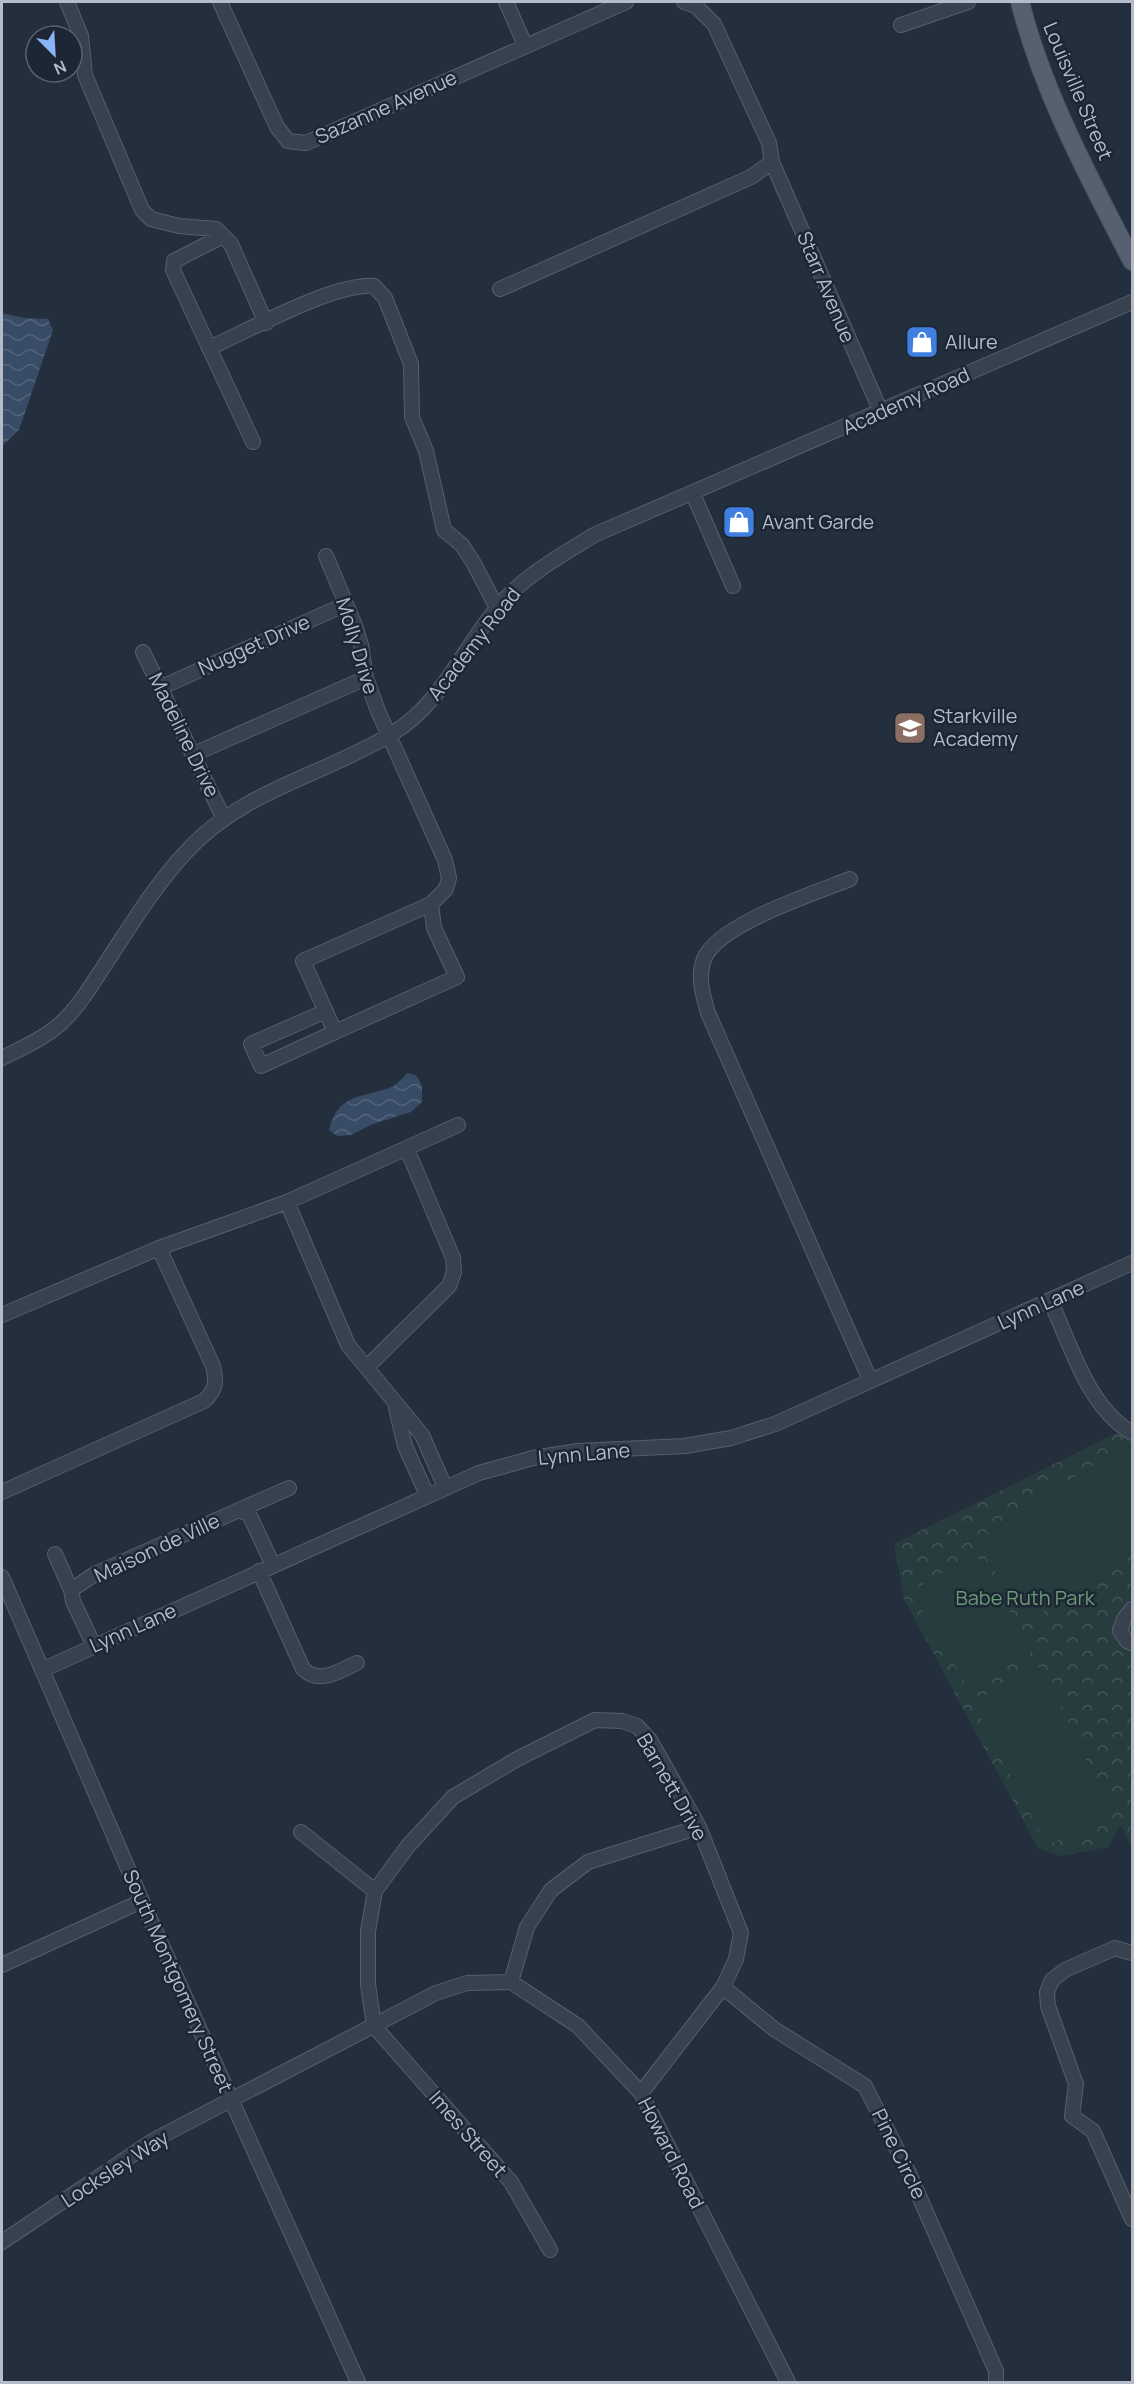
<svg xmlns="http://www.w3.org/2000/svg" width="1134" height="2384" font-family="Manrope,sans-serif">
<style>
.forest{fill:url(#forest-crowns)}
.garden{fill:#263c3f}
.water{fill:url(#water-waves)}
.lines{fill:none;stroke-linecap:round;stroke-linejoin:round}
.minor-casing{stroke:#565f6c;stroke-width:16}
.major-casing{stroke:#414a57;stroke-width:20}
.minor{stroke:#38414e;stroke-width:14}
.major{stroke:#56606e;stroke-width:18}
.labels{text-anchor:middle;stroke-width:5;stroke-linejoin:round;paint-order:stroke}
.street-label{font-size:20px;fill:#b4bcc9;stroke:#1d2633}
.poi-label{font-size:20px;fill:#b4bcc9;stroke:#1d2633;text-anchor:start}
.park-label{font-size:20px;fill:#6b9a76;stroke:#1d2633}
</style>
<defs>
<pattern id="forest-crowns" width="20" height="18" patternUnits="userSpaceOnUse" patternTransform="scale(1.5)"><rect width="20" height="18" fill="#263c3f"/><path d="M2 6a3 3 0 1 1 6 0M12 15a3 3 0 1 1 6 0" fill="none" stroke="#435659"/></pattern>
<pattern id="water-waves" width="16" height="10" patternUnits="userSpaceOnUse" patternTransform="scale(1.5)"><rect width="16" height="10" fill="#394c67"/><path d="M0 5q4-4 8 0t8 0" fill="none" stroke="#53647b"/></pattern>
</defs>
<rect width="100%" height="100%" fill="#242f3e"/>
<path class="forest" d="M1132,1425V1849L1121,1825L1108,1847L1060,1856L1038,1848L904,1599L894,1544Z"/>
<path class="garden" d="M1128,1443L1132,1450V1551L1029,1621L975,1541Z
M976,1554L1033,1651L968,1687L911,1591Z
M1041,1666L1112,1813L1047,1846L973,1702Z"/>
<path class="water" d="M2,313L24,318L48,319L53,330L19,430L2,446Z
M408,1073L417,1076L422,1086V1102L411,1112L373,1124L351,1135L337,1136L329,1130C338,1094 360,1098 389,1088C396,1086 402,1078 408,1073Z"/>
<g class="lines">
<g class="minor-casing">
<path id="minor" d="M67,2L81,36L85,75L142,210L151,219L179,226L216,229L231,244L266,323
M220,2L277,127L288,141L306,143L626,2
M506,2L525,45
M684,2L696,6L714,24L769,143L772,162L881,412
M901,25L968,2
M223,236L174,261L173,270L253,442
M500,289L751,177L772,162
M209,348C250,330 333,283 374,286L385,298L411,364L412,417L426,451L444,530L462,545L473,562L497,608
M693,494L733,586
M326,556L354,623L361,645L366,678L378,711L445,860L449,878L446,889L431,904L303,961L335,1032L457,977L434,928L431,904
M143,652L224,819
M162,687L346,604
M194,754L366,678
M850,879C815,893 718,924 704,959C697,977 703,995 708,1013L870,1380
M326,1011L251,1044L261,1066L335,1032
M2,1058C22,1048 43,1039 60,1024C78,1008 91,986 104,966C130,927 154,886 186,852C242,790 325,775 393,733C441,704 462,650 497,608C522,577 560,556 594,535L1132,302
M287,1202L348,1345L422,1435L445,1487
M1050,1300C1071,1345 1087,1406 1132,1433
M2,1315L159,1248L287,1202L458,1125
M367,1367L449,1286L454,1272L453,1258L407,1149
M396,1408L405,1446L427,1495
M2,1492L204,1401C216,1390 217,1382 213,1366L159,1248
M239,1510L289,1488
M55,1554L71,1590
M259,1571L303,1669C320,1685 339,1671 357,1663
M2,1577L142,1901L358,2382
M1132,1609L1124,1619L1120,1631L1127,1641L1132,1643
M94,1646L73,1601L71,1590L95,1574L239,1510L249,1514L273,1565
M42,1670L479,1473L533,1458L578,1451L685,1446L731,1438L775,1424L1132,1263
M301,1832L375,1891
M1132,1953L1115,1948L1065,1970L1052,1980L1047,1992L1048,2006L1076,2084L1072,2116L1093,2131L1132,2219
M2,1965L142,1901
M511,1982L527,1927L551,1890L588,1862L699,1827
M723,1987L774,2029L865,2086L908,2171L996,2371V2382
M2,2242L154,2140L436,1993L467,1983L511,1982L578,2026L641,2093L788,2382
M550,2250L511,2182L374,2026L368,1984V1931L375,1891L408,1846L453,1797L517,1759L595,1720L622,1721L637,1726L650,1740L699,1827L741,1933L736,1959L723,1987L641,2093"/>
</g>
<g class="major-casing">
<path id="major" d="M1020,2C1043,93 1089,177 1132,261"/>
</g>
<use href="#minor" class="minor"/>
<use href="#major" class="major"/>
</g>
<defs>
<g id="shop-square" transform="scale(1.725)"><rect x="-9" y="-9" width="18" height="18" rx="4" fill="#3f7fe0" stroke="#1d2633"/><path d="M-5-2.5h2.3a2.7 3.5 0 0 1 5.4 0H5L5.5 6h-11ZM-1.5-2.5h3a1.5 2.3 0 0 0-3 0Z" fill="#fff"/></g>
<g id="school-square" transform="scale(1.725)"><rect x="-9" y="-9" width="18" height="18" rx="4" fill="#8d6e63" stroke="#1d2633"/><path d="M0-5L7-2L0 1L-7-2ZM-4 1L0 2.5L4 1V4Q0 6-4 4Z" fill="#fff"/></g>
</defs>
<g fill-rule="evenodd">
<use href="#shop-square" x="922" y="342"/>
<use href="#shop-square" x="739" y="522"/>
<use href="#school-square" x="910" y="728"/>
</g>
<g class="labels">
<g class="street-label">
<text transform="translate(1078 91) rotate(67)" y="7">Louisville Street</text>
<text transform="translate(386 107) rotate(-24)" y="7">Sazanne Avenue</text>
<text transform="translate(826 287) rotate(67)" y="7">Starr Avenue</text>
<text transform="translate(906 401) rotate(-24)" y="7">Academy Road</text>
<text transform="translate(474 644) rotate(-52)" y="7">Academy Road</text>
<text transform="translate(254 645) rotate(-24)" y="7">Nugget Drive</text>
<text transform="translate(357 646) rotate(73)" y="7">Molly Drive</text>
<text transform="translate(184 735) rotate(64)" y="7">Madeline Drive</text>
<text transform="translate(1041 1305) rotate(-24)" y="7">Lynn Lane</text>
<text transform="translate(584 1454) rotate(-5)" y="7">Lynn Lane</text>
<text transform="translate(157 1548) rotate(-25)" y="7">Maison de Ville</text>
<text transform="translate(133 1628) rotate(-24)" y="7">Lynn Lane</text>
<text transform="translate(672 1787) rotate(60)" y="7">Barnett Drive</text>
<text transform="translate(178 1981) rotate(66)" y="7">South Montgomery Street</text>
<text transform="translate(468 2134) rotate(49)" y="7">Imes Street</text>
<text transform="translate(671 2153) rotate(63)" y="7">Howard Road</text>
<text transform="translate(899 2154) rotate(64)" y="7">Pine Circle</text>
<text transform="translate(115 2169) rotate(-33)" y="7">Locksley Way</text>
</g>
<g class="poi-label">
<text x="945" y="349">Allure</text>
<text x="762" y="529">Avant Garde</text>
<text x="933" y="723">Starkville<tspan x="933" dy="23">Academy</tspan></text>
</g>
<g class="park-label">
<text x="1025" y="1605">Babe Ruth Park</text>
</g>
</g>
<rect width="1134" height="2384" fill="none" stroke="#b4bcc9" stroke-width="6"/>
<g transform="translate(54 54) rotate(156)"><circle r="28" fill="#1d2633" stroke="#59626f" stroke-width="1.5"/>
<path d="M0-4.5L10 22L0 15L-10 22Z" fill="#8ab4f8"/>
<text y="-9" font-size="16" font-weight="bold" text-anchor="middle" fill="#b4bcc9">N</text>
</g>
</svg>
